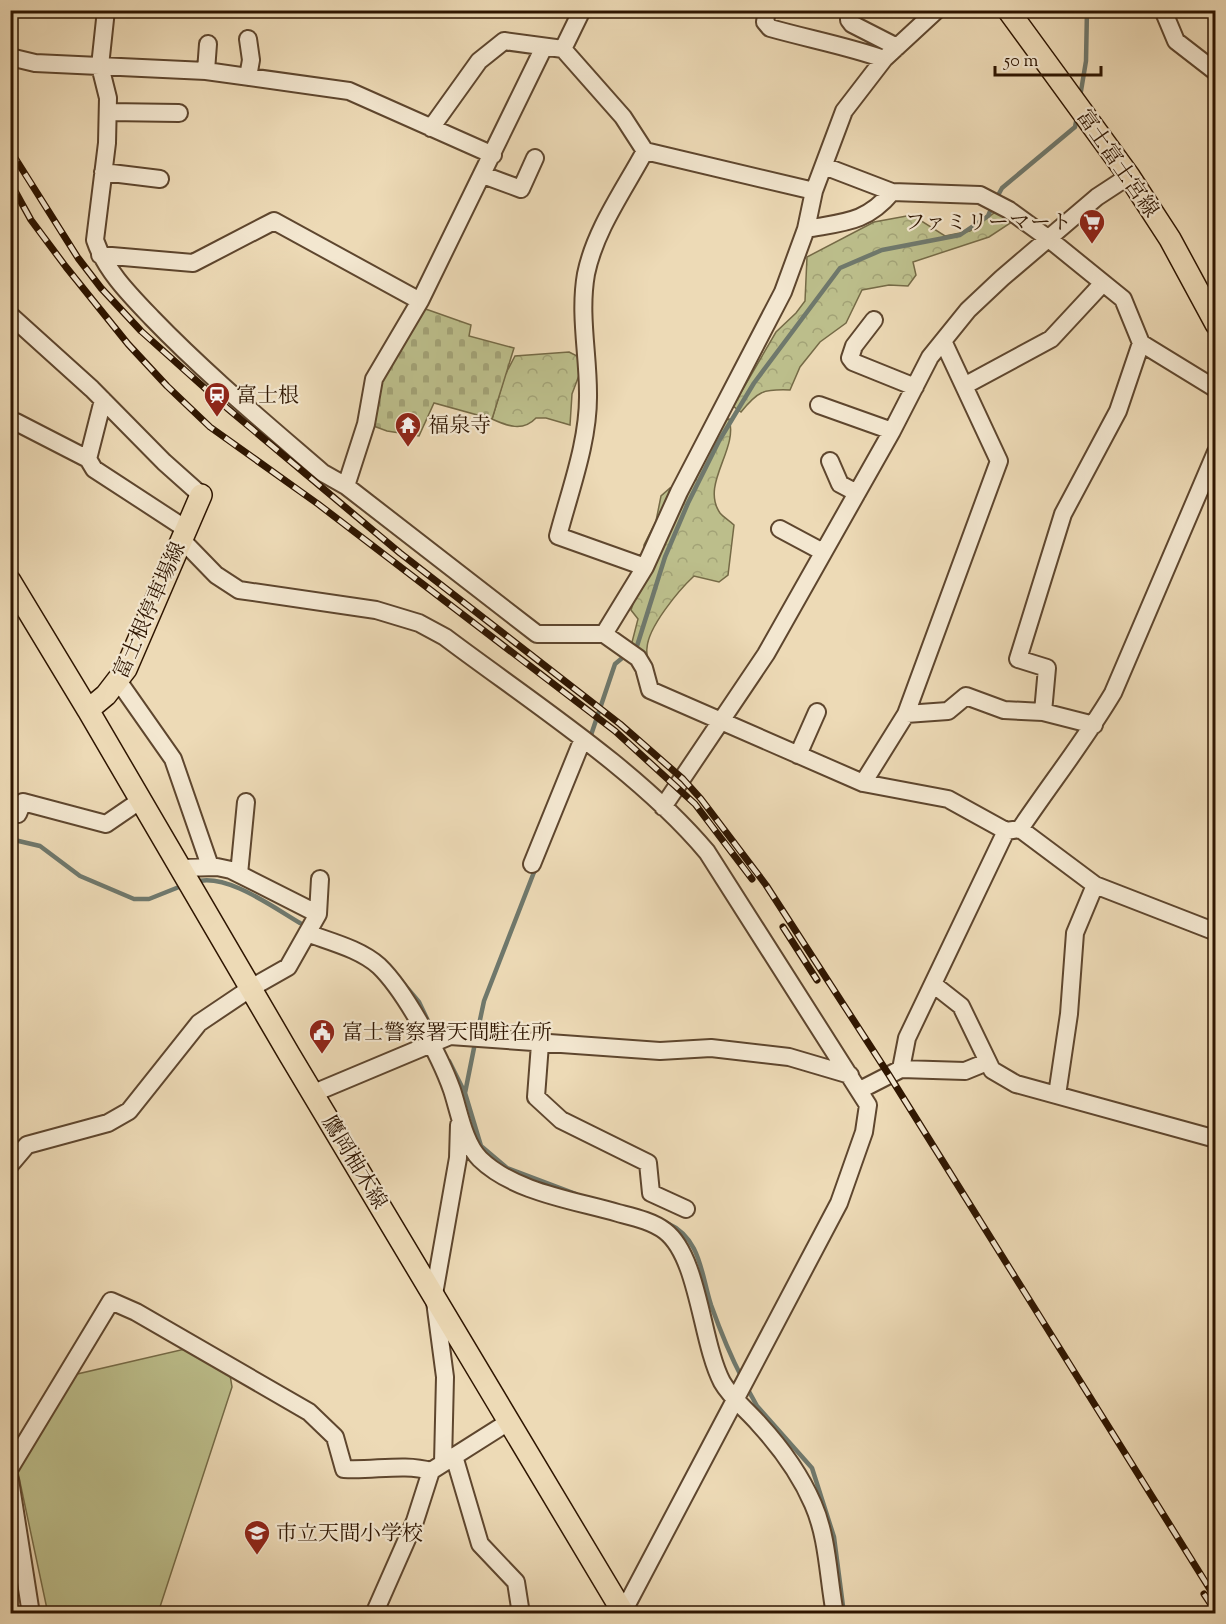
<svg xmlns="http://www.w3.org/2000/svg" width="1226" height="1624" font-family="'Sorts Mill Goudy','Noto Serif JP',serif">
<style>
.grass{fill:#bcbe8b;stroke:#756a46;stroke-width:1.5}
.forest{fill:url(#forest-crowns);stroke:#756a46;stroke-width:1.5}
.cemetery{fill:url(#cemetery-stones);stroke:#756a46;stroke-width:1.5}
.lines{fill:none;stroke-linecap:round;stroke-linejoin:round}
.stream{stroke:#6f786c;stroke-width:4.5}
.minor-casing{stroke:#5e462e;stroke-width:20}
.major-casing{stroke:#2e1500;stroke-width:24}
.minor{stroke:#f3e7d0;stroke-width:16}
.major{stroke:#eddab6;stroke-width:21}
.rail-casing{stroke:#2e1500;stroke-width:7}
.rail{stroke:#f3e7d0;stroke-width:4.5;stroke-dasharray:14;stroke-linecap:butt}
.labels{text-anchor:middle;stroke-width:4.5;stroke-linejoin:round;paint-order:stroke}
.street-label{font-size:21px;fill:#2e1500;stroke:#f3e7d0}
.poi-label{font-size:21px;fill:#2e1500;stroke:#f3e7d0;text-anchor:start}
</style>
<defs>
<pattern id="forest-crowns" width="20" height="18" patternUnits="userSpaceOnUse" patternTransform="scale(1.5)"><rect width="20" height="18" fill="#bcbe8b"/><path d="M2 6a3 3 0 1 1 6 0M12 15a3 3 0 1 1 6 0" fill="none" stroke="#a2a276"/></pattern>
<pattern id="cemetery-stones" width="16" height="16" patternUnits="userSpaceOnUse" patternTransform="scale(1.5)"><rect width="16" height="16" fill="#bcbe8b"/><path d="M2 7V4a2 2 0 0 1 4 0v3zM10 15v-3a2 2 0 0 1 4 0v3z" fill="#a2a276"/></pattern>
</defs>
<rect width="100%" height="100%" fill="#eddab6"/>
<filter id="stains"><feTurbulence type="fractalNoise" baseFrequency=".00333" numOctaves="4"/><feColorMatrix values="0 0 0 0 .2 0 0 0 0 .09 0 0 0 0 .02 0 0 0 .5 -.17"/></filter>
<radialGradient id="worn" r=".72"><stop offset=".6" stop-color="#630" stop-opacity="0"/><stop offset="1" stop-color="#630" stop-opacity=".3"/></radialGradient>
<path class="grass" d="M185,1349L230,1375L232,1387L158,1613L58,1614L47,1609L17,1468L73,1375Z"/>
<path class="forest" d="M998,210L1012,222L989,237L913,262L916,275L908,286L889,285L862,290L846,323L820,342L800,367L790,390C763,389 758,391 741,412L733,406L776,332L796,313L805,301L807,257L874,222L912,215L945,236L970,231Z
M569,352L577,356L581,370L572,394L570,425L546,418H536C523,432 507,426 492,419L505,375L515,356Z
M709,415L716,423L729,419C739,449 700,484 720,513C723,517 730,521 734,525L728,575L719,582L694,576C679,590 648,627 647,648C646,654 648,661 649,667L630,650L638,619L631,610L645,567L644,545L656,521L661,496L670,488L686,486L696,480L705,442L702,434Z"/>
<path class="cemetery" d="M420,307L471,325L469,336L514,348L492,419L434,403L419,436L387,431L368,424L379,381Z"/>
<g class="lines">
<path class="stream" d="M1080,97L1086,61L1087,10
M996,199L1002,188L1075,127L1077,117
M634,649L637,646L665,557L688,503L719,441L754,383L840,268L882,250L960,235L988,216L992,207
M590,738L615,664L627,654
M10,839L40,846L80,876L134,899H149L184,885
M195,882C226,872 274,908 300,923
M398,977L419,1002L430,1025
M477,1034L484,1001L536,867
M449,1061L465,1093L481,1146L507,1168L576,1194
M465,1093L475,1043
M667,1223C701,1238 701,1274 711,1305C720,1330 730,1355 742,1378
M746,1386L757,1406L812,1468L834,1537L844,1614"/>
<g class="minor-casing">
<path id="minor" d="M106,10L100,66L108,98L107,143L95,240C105,270 130,295 152,318C205,373 264,422 323,473L346,486L537,634H604L638,658L644,668L650,690L863,783L948,799L1006,831
M767,10L765,22L770,28C809,39 847,46 884,59
M849,10V20L852,24L897,47
M1163,10L1176,41L1216,72
M248,39L251,60L248,77
M563,49L623,117L645,151C624,190 595,230 586,274C579,314 588,353 588,393C589,441 570,490 558,536L645,567
M10,57L35,63L206,71L349,91L493,155
M206,71L208,44
M108,112L179,113
M431,128L479,61L504,41L563,49L582,10
M645,151L814,191
M824,166L892,192
M103,172L160,179
M483,175L521,189L535,158
M806,229C844,222 866,223 892,192L980,195L1009,210L1049,239L1123,299L1141,343L1216,389
M100,255L193,263L274,221L420,301
M10,315L92,389L164,462L201,495
M874,320L854,346L850,358L853,362L915,387
M964,386L1051,339L1103,283
M103,400L88,459L94,469L186,529
M819,405L892,431
M16,422L88,459
M830,461L840,484L857,493
M346,486L366,424L374,379L420,301L544,47
M780,529L823,552
M182,540L216,575L239,590L376,610L419,623L445,637C530,701 639,771 707,852L868,1105L864,1132L839,1203L623,1612
M604,634L645,567L679,492L783,292L806,229L814,191L844,111L884,59L937,10
M119,682L173,759L210,866
M1043,712L1047,668L1018,659L1063,514L1118,411L1141,343
M906,714L948,711L966,696L1004,710L1043,712L1094,725
M798,755L817,712
M863,783L906,714L999,461L943,341
M663,807L766,654L892,431L930,357L968,310L1002,278L1097,197L1129,176
M18,814L23,802L106,824L141,800
M1020,829L1095,885L1216,932
M532,864L582,741
M181,868L217,867L231,870L318,914
M239,874L246,802
M307,933C331,942 360,949 379,966C405,991 440,1056 452,1090C459,1111 464,1143 480,1159C514,1192 573,1200 618,1213C633,1217 652,1221 665,1231C699,1257 701,1342 722,1382C731,1398 747,1410 759,1424C781,1448 800,1474 813,1504C828,1538 828,1577 835,1614
M933,984L961,1006L992,1070L1016,1084L1216,1139
M540,1044L536,1097L561,1120L648,1163L651,1193L686,1209
M901,1069L965,1071L987,1062
M860,1090L901,1069L907,1038L1006,831L1020,829C1051,783 1085,740 1113,693L1216,452
M314,1093L450,1036L660,1051L711,1048L789,1057L850,1075
M1057,1095L1069,1014L1075,933L1095,885
M10,1165L27,1145L108,1123L129,1111L199,1023L251,988L288,967L318,914L320,879
M454,1456L480,1544L516,1582L521,1614
M443,1463L445,1377L434,1294L458,1158L459,1125
M10,1468L111,1301L136,1312L309,1412L335,1437L344,1469C373,1471 404,1463 431,1471
M10,1480L31,1614
M374,1614L415,1521L431,1471L510,1421"/>
</g>
<g class="major-casing">
<path id="major" d="M1008,10L1129,176L1170,239L1216,324
M10,581L88,710L106,695L126,669L201,495
M88,710L289,1054L624,1614"/>
</g>
<use href="#minor" class="minor"/>
<use href="#major" class="major"/>
<g class="rail-casing">
<path id="rail" d="M10,150L78,258L101,288L141,331L227,408L400,553L620,724L683,779L701,799L766,885L889,1075L1216,1599
M10,182L31,220L66,267L128,344L167,386L210,427L318,504L615,731L695,804L752,879
M783,927L817,980
M1204,1594L1216,1612"/>
</g>
<use href="#rail" class="rail"/>
</g>
<defs>
<g id="supermarket-pin" transform="scale(1.35)"><path d="M0 17L-7.5 6A9.5 9.5 0 1 1 7.5 6Z" fill="#8f2418" stroke="#f3e7d0"/><path d="M-6-5.5h2.5l.6 2H6L4.5 2H-2.5L-4.4-4H-6ZM-1.5 3.2a1.3 1.3 0 1 0 .1 0ZM3 3.2a1.3 1.3 0 1 0 .1 0Z" fill="#fff"/></g>
<g id="station-pin" transform="scale(1.35)"><path d="M0 17L-7.5 6A9.5 9.5 0 1 1 7.5 6Z" fill="#8f2418" stroke="#f3e7d0"/><path d="M-3-6H3Q5-6 5-4V2Q5 4 3 4L4.5 6H3L1.5 4h-3L-3 6H-4.5L-3 4Q-5 4-5 2V-4Q-5-6-3-6ZM-3.5-4v3h7v-3ZM-3.5 1v1.5H-2V1ZM2 1v1.5H3.5V1Z" fill="#fff"/></g>
<g id="temple-pin" transform="scale(1.35)"><path d="M0 17L-7.5 6A9.5 9.5 0 1 1 7.5 6Z" fill="#8f2418" stroke="#f3e7d0"/><path d="M0-6L5-2H3V0L6.5 2.5H4V6H1.5V3h-3V6H-4V2.5H-6.5L-3 0V-2H-5Z" fill="#fff"/></g>
<g id="civic-pin" transform="scale(1.35)"><path d="M0 17L-7.5 6A9.5 9.5 0 1 1 7.5 6Z" fill="#8f2418" stroke="#f3e7d0"/><path d="M-.6-6.5H3V-4.5H.6V-3L4-1V1h2V6H-6V1h2V-1L-.6-3ZM-1.2 2.5V6h2.4V2.5Z" fill="#fff"/></g>
<g id="school-pin" transform="scale(1.35)"><path d="M0 17L-7.5 6A9.5 9.5 0 1 1 7.5 6Z" fill="#8f2418" stroke="#f3e7d0"/><path d="M0-5L7-2L0 1L-7-2ZM-4 1L0 2.5L4 1V4Q0 6-4 4Z" fill="#fff"/></g>
</defs>
<g fill-rule="evenodd">
<use href="#supermarket-pin" x="1092" y="222"/>
<use href="#station-pin" x="217" y="395"/>
<use href="#temple-pin" x="408" y="425"/>
<use href="#civic-pin" x="322" y="1032"/>
<use href="#school-pin" x="257" y="1533"/>
</g>
<g class="labels">
<g class="street-label">
<text transform="translate(1118 163) rotate(55)" y="7">富士富士宮線</text>
<text transform="translate(149 610) rotate(-66)" y="7">富士根停車場線</text>
<text transform="translate(355 1162) rotate(59)" y="7">鷹岡柚木線</text>
</g>
<g class="poi-label">
<text x="1072" y="229" text-anchor="end">ファミリーマート</text>
<text x="236" y="402">富士根</text>
<text x="428" y="432">福泉寺</text>
<text x="342" y="1039">富士警察署天間駐在所</text>
<text x="276" y="1540">市立天間小学校</text>
</g>
</g>
<rect width="1226" height="1624" fill="none" stroke="#eddab6" stroke-width="36"/>
<rect x="12" y="12" width="1202" height="1600" fill="none" stroke="#2e1500" stroke-width="3"/>
<rect x="18" y="18" width="1190" height="1588" fill="none" stroke="#2e1500" stroke-width="1.5"/>
<path d="M995 66v9h106v-9" fill="none" stroke="#2e1500" stroke-width="3"/>
<text x="1004" y="66" font-size="18" fill="#2e1500" stroke="#f3e7d0" stroke-width="4.5" paint-order="stroke">50 m</text>
<rect width="100%" height="100%" filter="url(#stains)"/>
<rect width="100%" height="100%" fill="url(#worn)"/>
</svg>
